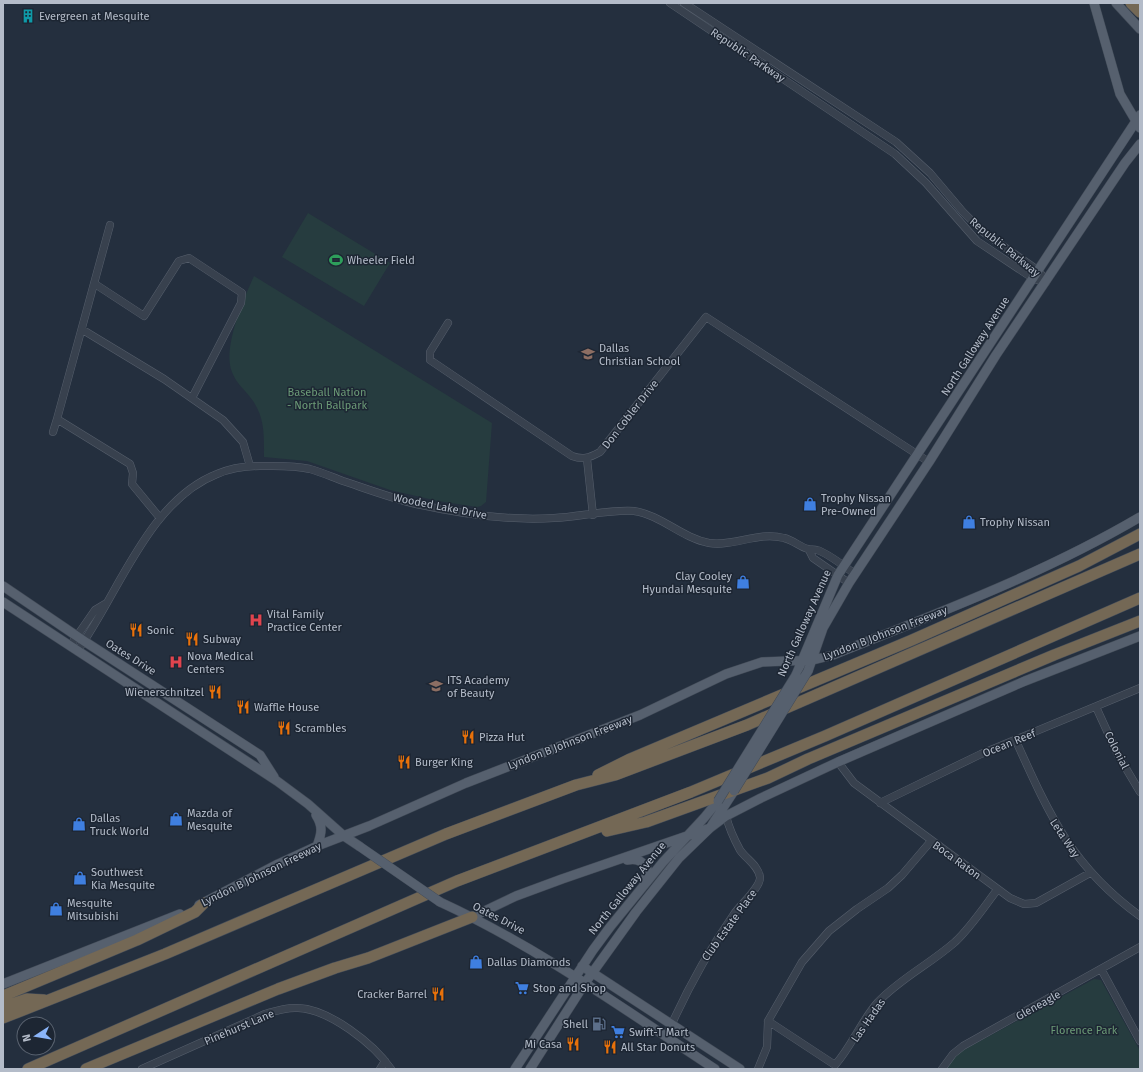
<svg xmlns="http://www.w3.org/2000/svg" width="1143" height="1072" font-family="'Fira Sans',sans-serif">
<style>
.green{fill:#263c3f}
.lines{fill:none;stroke-linecap:round;stroke-linejoin:round}
.minor-casing{stroke:#565f6c;stroke-width:8}
.major-casing{stroke:#414a57;stroke-width:10}
.highway-casing{stroke:#434c59;stroke-width:12}
.minor{stroke:#38414e;stroke-width:7}
.major{stroke:#56606e;stroke-width:9}
.highway{stroke:#746855;stroke-width:11}
.major-bridge-casing{stroke:#414a57;stroke-width:10;stroke-linecap:butt}
.major-bridge{stroke:#56606e;stroke-width:9}
.labels{text-anchor:middle;stroke-width:3;stroke-linejoin:round;paint-order:stroke}
.poi-label{font-size:11px;fill:#b4bcc9;stroke:#1d2633;text-anchor:start}
.street-label{font-size:11px;fill:#b4bcc9;stroke:#1d2633}
.park-label{font-size:11px;fill:#6b9a76;stroke:#1d2633}
</style>
<rect width="100%" height="100%" fill="#242f3e"/>
<path class="green" d="M308,213L390,263L364,306L282,257Z
M254,276L492,423L486,502L481,506L477,507L438,501L390,490L307,461L264,457C264,434 265,415 250,397C243,388 236,383 232,372C222,349 244,298 254,276Z
M1094,979L1101,980L1140,1051V1069H947L953,1059L960,1052Z"/>
<g class="lines">
<g class="minor-casing">
<path id="minor" d="M670,3L895,154L926,183L977,241L1034,279L1046,282
M684,3L896,142L930,173L963,212L983,232L1039,271L1046,282
M110,225L57,419L130,464L133,473L132,484L160,518
M95,284L144,316L179,261L189,258L242,293L241,303L192,398
M448,323L430,352V360L572,456C583,460 589,458 600,452L706,317L929,462
M83,330L164,379L223,420L243,442L250,466
M53,432L57,419
M587,459L593,515
M809,550L813,558L849,583
M70,646L95,610L105,604
M78,650C118,595 148,501 217,474C231,468 246,466 260,466C277,466 293,465 310,469C321,472 332,477 343,481C367,489 391,498 416,504C461,514 508,521 554,518C578,517 612,509 634,511C661,515 682,538 709,543C734,547 758,531 784,538C793,540 800,547 808,549C811,550 814,549 817,550C828,553 845,567 855,574
M1096,707L1118,755L1140,792
M1016,741C1049,814 1072,867 1140,916
M838,762L854,783L1010,898L1024,904L1036,903L1090,873
M880,803L981,754L1140,688
M1101,969L1140,1041
M768,1021L835,1065C852,1046 861,1021 878,1002C901,978 930,964 955,942C971,927 984,907 997,890
M666,1037C685,993 707,953 734,914C740,905 761,887 760,877C758,865 746,859 740,850C734,839 729,828 726,816
M142,1069L265,1014C275,1011 286,1007 298,1008C329,1009 374,1044 391,1069
M380,1069L385,1061
M758,1069L767,1047L768,1021L802,962L829,931L857,909L888,888L902,875L931,841
M942,1069L953,1054L963,1046L1140,947"/>
</g>
<g class="major-casing">
<path id="major" d="M1094,3L1120,94L1140,128
M1116,3L1140,29
M3,586L84,641L260,755L274,777
M3,602L277,781L308,804L344,836L359,846
M808,671L823,628L849,583L929,462L996,355L1125,163L1140,144
M796,675L838,575L1140,115
M316,815C323,826 322,833 317,846
M627,860C638,858 643,861 648,871L644,882
M440,902C538,947 625,1010 715,1069
M199,905L278,864L317,846L369,826L466,783L640,715L726,674L762,662L813,660L833,655C938,613 1043,574 1140,517
M472,917L516,896L562,879L710,828L726,816L761,798L838,762L1025,681L1140,636
M582,966L740,1069
M3,984L180,914
M515,1069L593,950L610,927L663,862L704,818L718,801
M530,1069L585,983L636,912L679,858L710,828L734,791"/>
</g>
<g class="highway-casing">
<path id="highway" d="M1131,3L1140,12
M598,775L630,759L912,640L1079,566L1140,534
M607,831L646,822L768,778L808,759L1054,655L1140,621
M3,996L137,940L195,912L204,903
M3,1007L27,999L44,1000
M3,1018L165,954L446,834L576,785L615,775L747,725L1140,554
M28,1069L457,881L691,792L825,736L1140,598
M86,1069L278,989L335,968L368,958L472,917"/>
</g>
<use href="#minor" class="minor"/>
<use href="#major" class="major"/>
<use href="#highway" class="highway"/>
<g class="major-bridge-casing">
<path id="major-bridge" d="M734,791L808,671
M718,801L796,675
M359,846L440,902"/>
</g>
<use href="#major-bridge" class="major-bridge"/>
</g>
<defs>
<g id="building-bare" transform="scale(1.08)"><path d="M-4-6H4V6H1V3H-1V6H-4ZM-2.5-4.3h1.7v1.8h-1.7ZM.8-4.3h1.7v1.8H.8ZM-2.5-1h1.7V.8h-1.7ZM.8-1h1.7V.8H.8Z" fill="#0f9aa8" stroke="#1d2633" stroke-width="2.5" paint-order="stroke"/></g>
<g id="stadium-bare" transform="scale(1.08)"><path d="M0-5a6.5 5 0 1 0 0 10a6.5 5 0 1 0 0-10ZM-3.5-1.8h7v3.6h-7Z" fill="#2e9e5b" stroke="#1d2633" stroke-width="2.5" paint-order="stroke"/></g>
<g id="school-bare" transform="scale(1.08)"><path d="M0-5L7-2L0 1L-7-2ZM-4 1L0 2.5L4 1V4Q0 6-4 4Z" fill="#8d6e63" stroke="#1d2633" stroke-width="2.5" paint-order="stroke"/></g>
<g id="shop-bare" transform="scale(1.08)"><path d="M-5-2.5h2.3a2.7 3.5 0 0 1 5.4 0H5L5.5 6h-11ZM-1.5-2.5h3a1.5 2.3 0 0 0-3 0Z" fill="#3f7fe0" stroke="#1d2633" stroke-width="2.5" paint-order="stroke"/></g>
<g id="hospital-bare" transform="scale(1.08)"><path d="M-5-5h3v3.5h4V-5h3V5h-3V1.5h-4V5h-3Z" fill="#e0444e" stroke="#1d2633" stroke-width="2.5" paint-order="stroke"/></g>
<g id="restaurant-bare" transform="scale(1.08)"><path d="M-5-6h1v4h1v-4h1v4h1v-4h1v5L-1.5 .5V6h-2V.5L-5-1ZM5-6V6H3V1.5H1.5Q1.5-4 5-6Z" fill="#e8710a" stroke="#1d2633" stroke-width="2.5" paint-order="stroke"/></g>
<g id="university-bare" transform="scale(1.08)"><path d="M0-5L7-2L0 1L-7-2ZM-4 1L0 2.5L4 1V4Q0 6-4 4Z" fill="#8d6e63" stroke="#1d2633" stroke-width="2.5" paint-order="stroke"/></g>
<g id="supermarket-bare" transform="scale(1.08)"><path d="M-6-5.5h2.5l.6 2H6L4.5 2H-2.5L-4.4-4H-6ZM-1.5 3.2a1.3 1.3 0 1 0 .1 0ZM3 3.2a1.3 1.3 0 1 0 .1 0Z" fill="#3f7fe0" stroke="#1d2633" stroke-width="2.5" paint-order="stroke"/></g>
<g id="fuel-bare" transform="scale(1.08)"><path d="M-5.5-6h7V0h2V4h1.3V-2.5L3-4.5l.8-.8L6-3V5H2.5V1h-1V6h-7ZM-4.2-4.7v3.2H.2V-4.7Z" fill="#5c6f8a" stroke="#1d2633" stroke-width="2.5" paint-order="stroke"/></g>
</defs>
<g fill-rule="evenodd">
<use href="#building-bare" x="28" y="16"/>
<use href="#stadium-bare" x="336" y="260"/>
<use href="#school-bare" x="588" y="354"/>
<use href="#shop-bare" x="810" y="504"/>
<use href="#shop-bare" x="969" y="522"/>
<use href="#shop-bare" x="743" y="582"/>
<use href="#hospital-bare" x="256" y="620"/>
<use href="#restaurant-bare" x="136" y="630"/>
<use href="#restaurant-bare" x="192" y="639"/>
<use href="#hospital-bare" x="176" y="662"/>
<use href="#university-bare" x="436" y="686"/>
<use href="#restaurant-bare" x="215" y="692"/>
<use href="#restaurant-bare" x="243" y="707"/>
<use href="#restaurant-bare" x="284" y="728"/>
<use href="#restaurant-bare" x="468" y="737"/>
<use href="#restaurant-bare" x="404" y="762"/>
<use href="#shop-bare" x="176" y="819"/>
<use href="#shop-bare" x="79" y="824"/>
<use href="#shop-bare" x="80" y="878"/>
<use href="#shop-bare" x="56" y="909"/>
<use href="#shop-bare" x="476" y="962"/>
<use href="#supermarket-bare" x="522" y="988"/>
<use href="#restaurant-bare" x="438" y="994"/>
<use href="#fuel-bare" x="599" y="1024"/>
<use href="#supermarket-bare" x="618" y="1032"/>
<use href="#restaurant-bare" x="573" y="1044"/>
<use href="#restaurant-bare" x="610" y="1047"/>
</g>
<g class="labels">
<g class="poi-label">
<text x="39" y="20">Evergreen at Mesquite</text>
<text x="347" y="264">Wheeler Field</text>
<text x="599" y="352">Dallas<tspan x="599" dy="13">Christian School</tspan></text>
<text x="821" y="502">Trophy Nissan<tspan x="821" dy="13">Pre-Owned</tspan></text>
<text x="980" y="526">Trophy Nissan</text>
<text x="732" y="580" text-anchor="end">Clay Cooley<tspan x="732" dy="13">Hyundai Mesquite</tspan></text>
<text x="267" y="618">Vital Family<tspan x="267" dy="13">Practice Center</tspan></text>
<text x="147" y="634">Sonic</text>
<text x="203" y="643">Subway</text>
<text x="187" y="660">Nova Medical<tspan x="187" dy="13">Centers</tspan></text>
<text x="447" y="684">ITS Academy<tspan x="447" dy="13">of Beauty</tspan></text>
<text x="204" y="696" text-anchor="end">Wienerschnitzel</text>
<text x="254" y="711">Waffle House</text>
<text x="295" y="732">Scrambles</text>
<text x="479" y="741">Pizza Hut</text>
<text x="415" y="766">Burger King</text>
<text x="187" y="817">Mazda of<tspan x="187" dy="13">Mesquite</tspan></text>
<text x="90" y="822">Dallas<tspan x="90" dy="13">Truck World</tspan></text>
<text x="91" y="876">Southwest<tspan x="91" dy="13">Kia Mesquite</tspan></text>
<text x="67" y="907">Mesquite<tspan x="67" dy="13">Mitsubishi</tspan></text>
<text x="487" y="966">Dallas Diamonds</text>
<text x="533" y="992">Stop and Shop</text>
<text x="427" y="998" text-anchor="end">Cracker Barrel</text>
<text x="588" y="1028" text-anchor="end">Shell</text>
<text x="629" y="1036">Swift-T Mart</text>
<text x="562" y="1048" text-anchor="end">Mi Casa</text>
<text x="621" y="1051">All Star Donuts</text>
</g>
<g class="street-label">
<text transform="translate(748 55) rotate(34)" y="4">Republic Parkway</text>
<text transform="translate(1005 247) rotate(39)" y="4">Republic Parkway</text>
<text transform="translate(975 346) rotate(-57)" y="4">North Galloway Avenue</text>
<text transform="translate(630 414) rotate(-52)" y="4">Don Cobler Drive</text>
<text transform="translate(440 506) rotate(11)" y="4">Wooded Lake Drive</text>
<text transform="translate(804 623) rotate(-66)" y="4">North Galloway Avenue</text>
<text transform="translate(885 633) rotate(-21)" y="4">Lyndon B Johnson Freeway</text>
<text transform="translate(131 657) rotate(32)" y="4">Oates Drive</text>
<text transform="translate(570 742) rotate(-21)" y="4">Lyndon B Johnson Freeway</text>
<text transform="translate(1009 743) rotate(-22)" y="4">Ocean Reef</text>
<text transform="translate(1117 750) rotate(63)" y="4">Colonial</text>
<text transform="translate(1065 838) rotate(56)" y="4">Leta Way</text>
<text transform="translate(957 860) rotate(36)" y="4">Boca Raton</text>
<text transform="translate(261 874) rotate(-26)" y="4">Lyndon B Johnson Freeway</text>
<text transform="translate(627 888) rotate(-51)" y="4">North Galloway Avenue</text>
<text transform="translate(499 918) rotate(27)" y="4">Oates Drive</text>
<text transform="translate(729 925) rotate(-54)" y="4">Club Estate Place</text>
<text transform="translate(1038 1005) rotate(-29)" y="4">Gleneagle</text>
<text transform="translate(868 1020) rotate(-55)" y="4">Las Hadas</text>
<text transform="translate(239 1027) rotate(-23)" y="4">Pinehurst Lane</text>
</g>
<g class="park-label">
<text x="327" y="396">Baseball Nation<tspan x="327" dy="13">- North Ballpark</tspan></text>
<text x="1084" y="1034">Florence Park</text>
</g>
</g>
<rect width="1143" height="1072" fill="none" stroke="#b4bcc9" stroke-width="8"/>
<g transform="translate(36 1036) rotate(258)"><circle r="19" fill="#1d2633" stroke="#59626f"/>
<path d="M0-3L7 15L0 10L-7 15Z" fill="#8ab4f8"/>
<text y="-6" font-size="11" font-weight="bold" text-anchor="middle" fill="#b4bcc9">N</text>
</g>
</svg>
